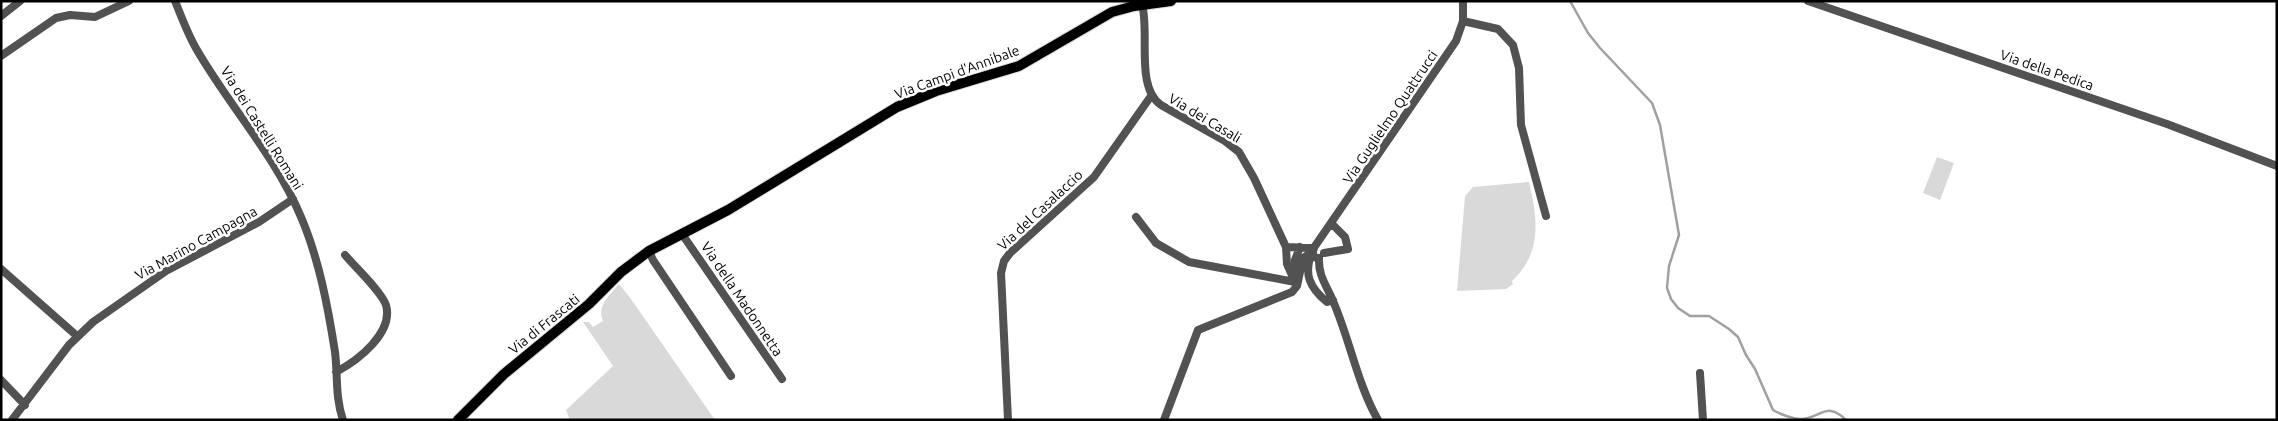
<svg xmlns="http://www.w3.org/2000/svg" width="2278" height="421" font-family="Ubuntu,sans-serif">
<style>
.green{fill:#d9d9d9}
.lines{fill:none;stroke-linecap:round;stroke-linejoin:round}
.stream{stroke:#a0a0a0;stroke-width:2.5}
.major-casing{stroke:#dbdbdb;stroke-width:12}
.minor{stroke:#525252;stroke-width:8}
.major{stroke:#000;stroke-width:10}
.labels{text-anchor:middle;stroke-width:5;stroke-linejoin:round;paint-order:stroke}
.street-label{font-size:14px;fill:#000;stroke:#fff}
</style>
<rect width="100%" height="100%" fill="#fff"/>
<path class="green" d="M1937,157L1954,163L1940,200L1923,193Z
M1529,182C1538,220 1542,253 1512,281L1513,284L1506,289L1457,291L1465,196L1473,187Z
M619,284L631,299L715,420H570L566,410L613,366L583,322H589L593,327L603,321C596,306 610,295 619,284Z"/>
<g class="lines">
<path class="stream" d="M1570,1L1588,33L1600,48L1652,103L1660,125L1679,235L1669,266L1667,288L1671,299L1678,308L1690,316H1709L1729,329L1738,337L1746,355L1755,369L1773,410C1780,414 1793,419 1800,419C1820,419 1827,400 1846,420"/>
<g class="major-casing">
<path id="major" d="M458,420L504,374L589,304L621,272L649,251L728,210L897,107L936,91L1019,66L1112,12L1134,6L1171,1"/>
</g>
<path class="minor" d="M175,1C182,18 188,35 197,50C230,107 275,155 301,217C319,259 328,307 335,352C338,376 335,397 343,420
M1808,1L2167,124L2277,166
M1142,4C1150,33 1135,87 1161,105L1225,141L1239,152L1254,178L1286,247L1314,248
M1,16L20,1
M1463,21L1498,29L1513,45L1519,68L1521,125L1546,216
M1,56L56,18L70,15L95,17L129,1
M1136,217L1156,243L1189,262L1295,282
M682,234L782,379
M1286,247L1287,264L1294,280
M649,251L653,260L731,376
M1312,253C1303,274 1310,288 1327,302L1333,300
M1324,253L1348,249L1345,237L1332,224
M1319,258L1313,257V249L1456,41L1463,21V1
M1319,258C1318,276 1327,286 1333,301C1350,340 1357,383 1378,420
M1,269L77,336
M1295,274V260L1300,247
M336,372C357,361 394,333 386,305C381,291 355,267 345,255
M1700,373L1703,420
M1,380L25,405
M12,420L69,345L93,322L166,271L259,222L293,199
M1008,420L1001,273L1004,261L1010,253L1094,177L1151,96
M1164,420L1198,330L1292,292L1297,286L1303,258L1312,252"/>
<use href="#major" class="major"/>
</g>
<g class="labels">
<g class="street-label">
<text transform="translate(2047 70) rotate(19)" y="5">Via della Pedica</text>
<text transform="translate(957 72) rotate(-20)" y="5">Via Campi d'Annibale</text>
<text transform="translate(1390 117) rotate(-56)" y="5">Via Guglielmo Quattrucci</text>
<text transform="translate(1205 118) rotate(31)" y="5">Via dei Casali</text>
<text transform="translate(262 128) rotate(58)" y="5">Via dei Castelli Romani</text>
<text transform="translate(1040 210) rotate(-43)" y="5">Via del Casalaccio</text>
<text transform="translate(196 243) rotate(-29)" y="5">Via Marino Campagna</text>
<text transform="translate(742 299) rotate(56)" y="5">Via della Madonnetta</text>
<text transform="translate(544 324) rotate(-39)" y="5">Via di Frascati</text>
</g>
</g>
<rect width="2278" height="421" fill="none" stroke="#000000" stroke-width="5"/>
</svg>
